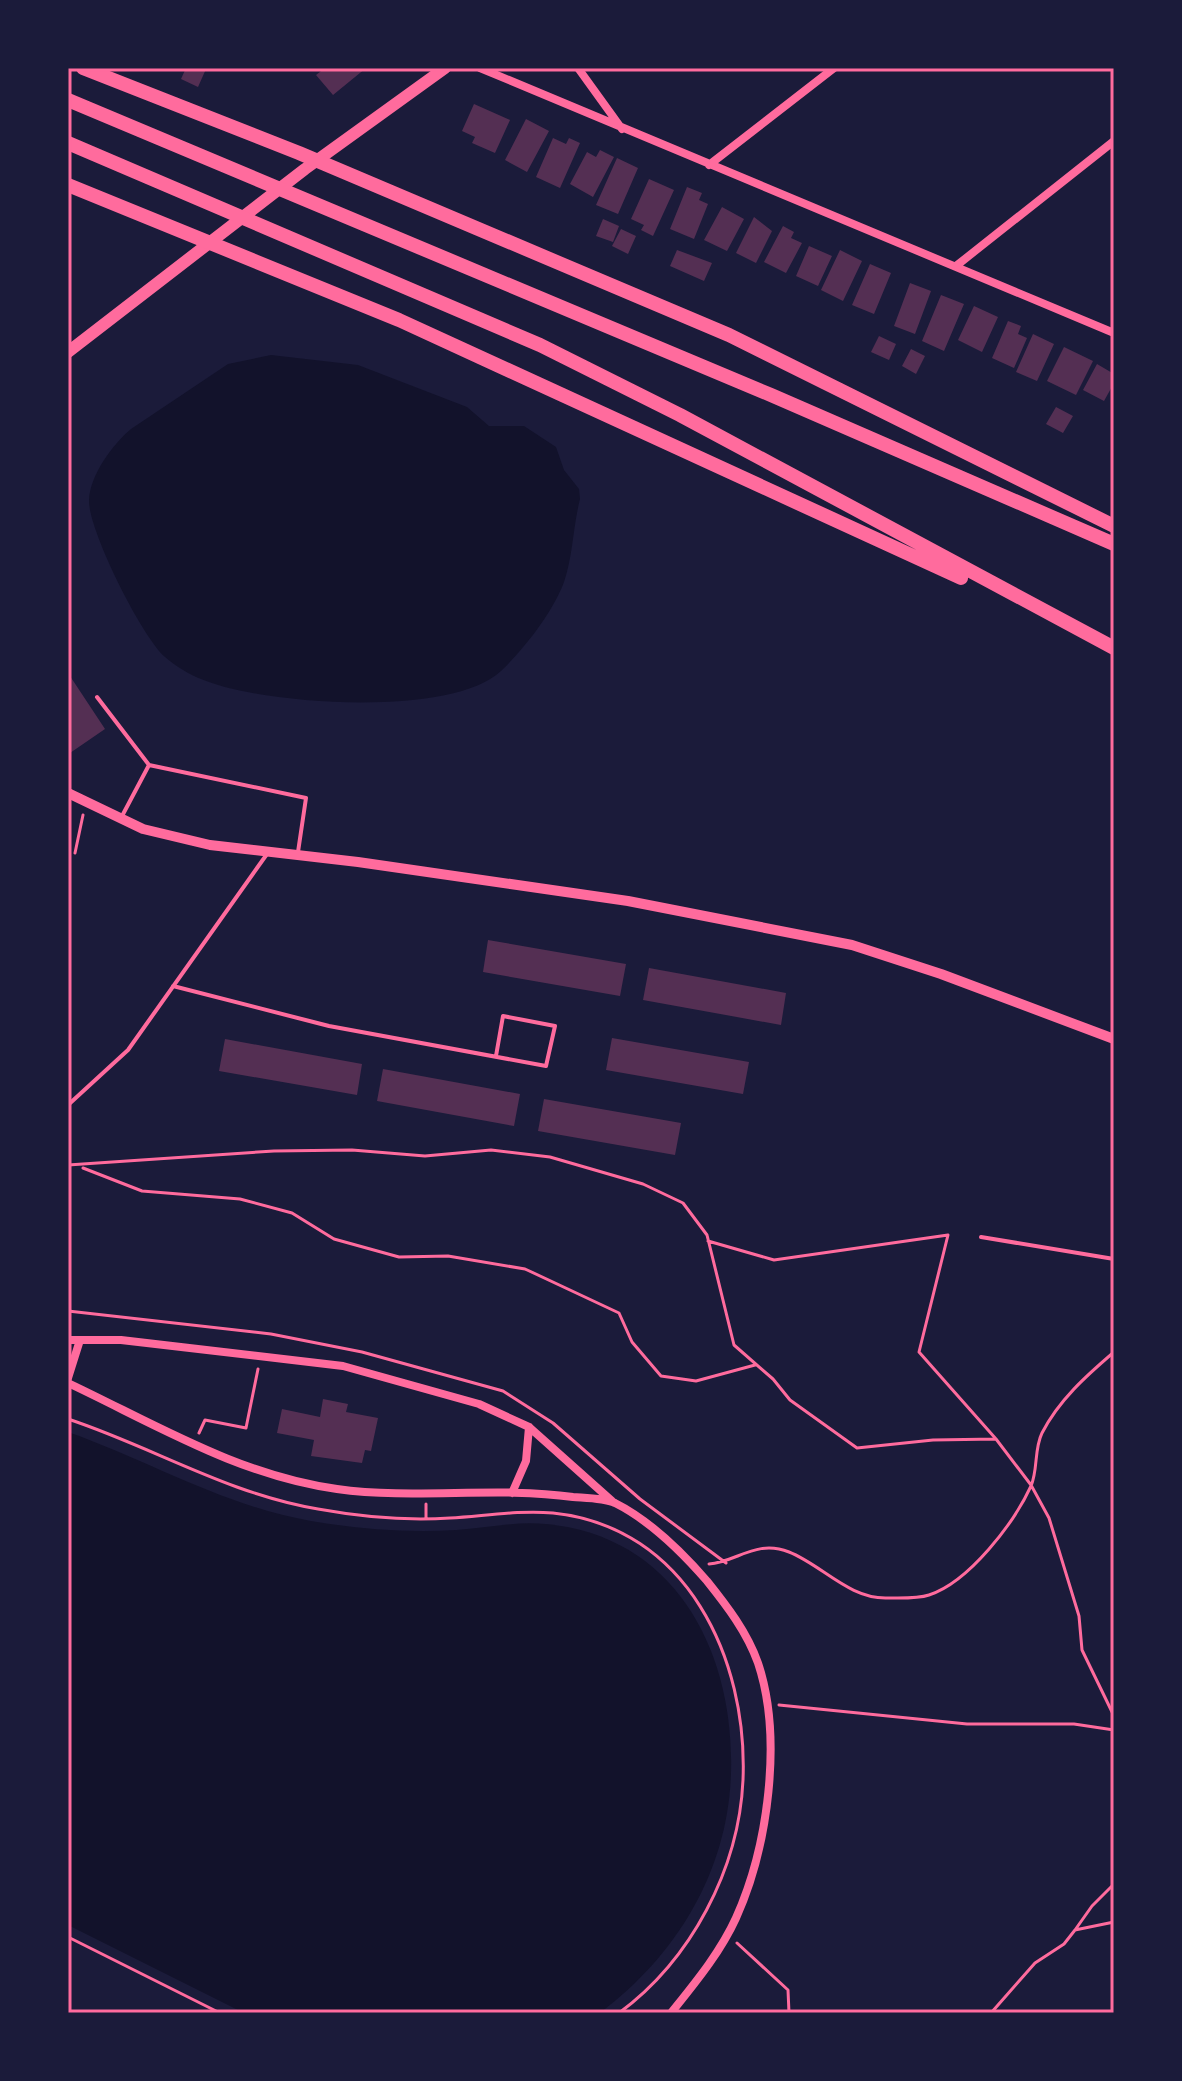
<svg xmlns="http://www.w3.org/2000/svg" width="1182" height="2081" font-family="Figtree,sans-serif">
<style>
.water{fill:#12122b}
.building{fill:#542f53}
.lines{fill:none;stroke-linecap:round;stroke-linejoin:round}
.path{stroke:#ff6b9d;stroke-width:3}
.service{stroke:#ff6b9d;stroke-width:4}
.minor{stroke:#ff6b9d;stroke-width:8}
.tertiary{stroke:#ff6b9d;stroke-width:10}
.primary{stroke:#ff6b9d;stroke-width:12}
.motorway{stroke:#ff6b9d;stroke-width:14}
.neatline{fill:none;stroke:#ff6b9d;stroke-width:3}
</style>
<rect width="100%" height="100%" fill="#1b1b3a"/>
<path class="water" d="M271,355L358,365L467,407L489,426H524L556,447L564,470L579,489L580,499C573,526 573,556 564,582C553,612 524,649 501,671C452,718 261,705 201,679C190,675 174,665 165,657C142,637 88,530 89,500C90,475 113,444 131,429L228,364Z
M68,1432C150,1461 224,1506 311,1521C359,1529 407,1533 456,1530C486,1528 516,1521 546,1524C677,1536 735,1654 731,1773C728,1871 677,1955 600,2013H244L68,1925Z"/>
<path class="building" d="M186,68L206,69L198,87L181,79Z
M325,68H366L333,95L316,75Z
M474,104L510,120L495,153L472,143L475,137L462,131Z
M526,119L549,131L527,172L505,160Z
M553,138L566,144L569,138L580,143L560,188L536,177Z
M600,150L614,157L593,197L570,184L587,152L596,157Z
M617,158L638,168L618,214L596,205Z
M649,179L674,190L653,236L641,230L644,225L631,219Z
M687,187L702,193L699,200L708,204L694,239L670,229Z
M722,207L744,219L727,251L704,240Z
M754,217L772,231L756,263L736,253Z
M603,219L619,226L613,242L596,236Z
M783,226L794,232L791,238L802,243L786,273L764,262Z
M621,229L636,236L628,254L612,246Z
M809,246L832,256L818,286L796,276Z
M677,250L712,263L704,281L670,266Z
M840,250L862,261L843,301L821,290Z
M870,264L891,273L874,314L852,305Z
M910,283L931,291L915,334L894,326Z
M941,295L964,304L944,351L922,341Z
M974,306L998,317L982,352L958,340Z
M1008,321L1021,326L1018,334L1027,338L1014,368L992,358Z
M1033,334L1054,344L1037,381L1016,372Z
M879,336L896,344L889,360L871,352Z
M1064,347L1093,361L1076,395L1047,381Z
M911,349L925,356L916,374L902,366Z
M1097,364L1114,374V383L1104,401L1083,390Z
M1056,407L1073,416L1063,433L1046,424Z
M68,673L105,729L70,753L68,751Z
M488,940L626,964L620,996L483,972Z
M649,968L786,993L781,1025L643,1000Z
M612,1038L749,1062L743,1094L606,1070Z
M225,1039L362,1064L357,1095L219,1071Z
M383,1069L520,1094L514,1126L377,1101Z
M544,1099L681,1123L675,1155L538,1131Z
M323,1399L348,1404L346,1412L378,1418L371,1451L365,1450L362,1463L311,1456L314,1440L277,1433L282,1409L320,1417Z"/>
<g class="lines">
<path class="path" d="M75,853L83,815
M68,1165L274,1151L352,1150L425,1156L491,1150L550,1157L643,1184L683,1203L707,1235L734,1345L773,1379L790,1400L857,1448L933,1440L996,1439L1031,1485L1049,1518L1079,1616L1082,1650L1114,1716
M83,1168L142,1191L240,1199L292,1213L334,1239L399,1257L448,1256L525,1269L619,1313L632,1342L661,1376L696,1381L755,1365
M708,1241L774,1260L948,1235L919,1352L996,1439
M68,1311L271,1334L362,1352L503,1391L553,1423L640,1499L726,1563
M68,1419C153,1447 228,1494 318,1509C362,1517 406,1521 450,1518C484,1516 519,1510 553,1513C687,1527 748,1659 743,1780C739,1869 691,1960 619,2013
M199,1433L205,1420L246,1428L258,1369
M426,1519V1504
M709,1564C737,1562 756,1539 789,1552C822,1565 849,1599 887,1598C900,1598 917,1599 929,1595C969,1582 1014,1523 1031,1486C1038,1470 1034,1449 1042,1433C1059,1400 1086,1376 1114,1352
M779,1705L967,1724H1074L1114,1730
M1114,1884L1092,1906L1075,1930L1114,1922
M68,1937L220,2013
M737,1943L788,1990L789,2013
M991,2013L1035,1963L1064,1944L1075,1930"/>
<path class="service" d="M97,697L149,765
M121,818L149,765L306,798L298,852
M173,986L329,1026L546,1066L555,1026L503,1016L496,1056
M68,1105L128,1050L267,854
M981,1237L1114,1259"/>
<path class="minor" d="M480,68L1114,333
M578,68L622,129
M709,165L834,68
M956,266L1114,141
M68,1340H121L343,1366L479,1404L529,1427L612,1501
M68,1378L80,1340
M68,1383C155,1424 240,1476 337,1489C415,1500 495,1486 573,1497C586,1498 604,1498 615,1503C651,1521 681,1551 707,1581C727,1606 747,1632 758,1663C783,1738 768,1847 736,1918C720,1953 695,1983 671,2013
M512,1493L526,1461L529,1427"/>
<path class="tertiary" d="M68,793L143,829L210,845L358,862L628,901L852,945L941,974L1114,1039"/>
<path class="primary" d="M68,352L305,169L445,68"/>
<path class="motorway" d="M83,68L299,153L729,335L1114,526
M68,100L771,395L1114,544
M68,143L540,345L680,415L1114,648
M68,185L399,320L961,578"/>
</g>
<rect width="1182" height="2081" fill="none" stroke="#1b1b3a" stroke-width="140"/>
<rect x="70" y="70" width="1042" height="1941" class="neatline"/>
</svg>
